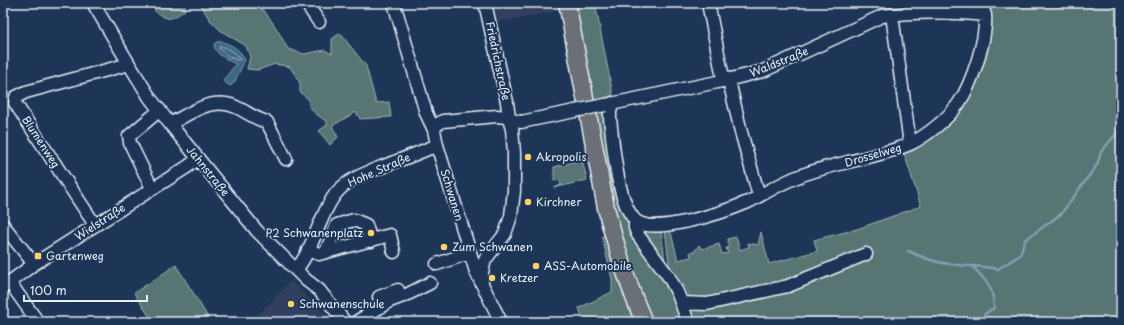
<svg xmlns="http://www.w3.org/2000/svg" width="1124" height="325" font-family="'Playpen Sans',sans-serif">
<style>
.built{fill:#31415e}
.green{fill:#577573;stroke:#a0b3b6}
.water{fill:#3e6884;stroke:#829fb2}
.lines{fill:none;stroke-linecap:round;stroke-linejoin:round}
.shore{stroke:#a4baca;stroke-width:1}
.stream{stroke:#829fb2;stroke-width:2.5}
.minor-casing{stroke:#e8f1f8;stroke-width:15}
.major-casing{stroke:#e8f1f8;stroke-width:19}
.minor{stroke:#1d3557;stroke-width:12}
.major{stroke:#6b7074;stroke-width:16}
.minor-bridge-casing{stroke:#e8f1f8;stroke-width:15;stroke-linecap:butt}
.minor-bridge{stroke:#1d3557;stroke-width:12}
.poi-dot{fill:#ffd166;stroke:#1d3557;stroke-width:1.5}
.labels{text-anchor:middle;stroke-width:4;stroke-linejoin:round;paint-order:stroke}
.street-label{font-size:11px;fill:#e8f1f8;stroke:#1d3557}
.poi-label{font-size:11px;fill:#e8f1f8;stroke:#1d3557;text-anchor:start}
</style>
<rect width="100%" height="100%" fill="#1d3557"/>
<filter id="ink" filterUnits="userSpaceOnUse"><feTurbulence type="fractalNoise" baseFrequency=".025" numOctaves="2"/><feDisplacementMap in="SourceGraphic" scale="8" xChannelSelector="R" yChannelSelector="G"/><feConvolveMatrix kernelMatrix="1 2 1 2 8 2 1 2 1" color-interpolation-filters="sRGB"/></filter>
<g filter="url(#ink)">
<path class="built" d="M494,3H551L553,12L498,22Z
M290,282H292L326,316L330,322H251Z"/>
<path class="green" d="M161,3H185V10C171,20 168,22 154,10Z
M199,3C207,3 250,1 255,4C269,12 280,35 288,49L304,54L325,50L332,54V39L340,33L366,66L376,103L389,102L391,117L360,119L356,112L332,126L338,137L330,145L319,131L327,125V122L315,113L309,106V100L300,92V83L290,67L275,64L258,70L247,69L250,57L246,46L220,30L210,20Z
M573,3H595L613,95L604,98L615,178L667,278L686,322H650L615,221Z
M987,3H1121V322H693L687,307L690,300L685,286L675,282L670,271L665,230L670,229L678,260L691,257L690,252L695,251L699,245L702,249L719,244L722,254L728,253L726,248L729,247L727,239L736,237L740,250L749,247L748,243L758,245L761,232L769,264L817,251L814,240L857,229L921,206L904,153L925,142L942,129L962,107L988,7Z
M582,160L587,180L554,188L561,185L560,180L554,181V167Z
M600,217L636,322H584L579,308L612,292V279L602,237L604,236L599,218Z
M637,226L661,230L666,268Z
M176,265L211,322H153L134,293Z"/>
<path class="water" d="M221,41C231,45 241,49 245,60L234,83L230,86L223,81L224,79L236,64C227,60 215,55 214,44L217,42Z"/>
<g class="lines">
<path class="shore" d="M220,46C227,47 235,52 239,57L240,60H237L229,57L220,49Z"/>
<path class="stream" d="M908,251C917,255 928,260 938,262C958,267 978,265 998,269L1020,255L1025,240L1061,214L1097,165L1101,152L1121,128
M973,267C987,282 993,286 994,308L986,313L982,319V322"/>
<g class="minor-casing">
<path id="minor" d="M93,3L129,64L150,98L170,124L257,231L306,280L319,290L345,322
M306,3L319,22
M394,3L426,113L434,130L437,145L476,272L501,322
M708,3L722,73L730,85L741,132L759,196
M613,103L610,111V118C613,143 617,202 635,220C652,237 727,211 748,202C753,200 757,197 761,195C775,187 790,179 805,174C839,162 876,158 910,144L892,15
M606,105L727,80L763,71L882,16C916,11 951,12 985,15
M170,124C191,113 212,96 236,107C247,112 255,119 267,122L286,159
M434,130L436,125L443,121L497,116L506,117L509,119L521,122L575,111
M910,144C926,136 948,119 959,103C972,83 987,39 985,15C984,11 982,7 981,3
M152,188L130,143L129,136L160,110
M635,220V228L638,235L669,277L678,294L688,322
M3,225L34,264
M95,225L15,103L16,97L26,92L129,64
M308,250L319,254L390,235L394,252
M326,252L337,225L354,220L366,225L371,241
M437,264L469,253
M296,270C313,249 318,221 332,199C344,178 373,171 394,162C409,157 423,151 437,145
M482,282V272L485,260L505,234L511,216L514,191V153L512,129L509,119L507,102L485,3
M10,283L38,322
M3,287L34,264L187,167L198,159
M682,303L707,304L788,286L866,254
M384,305L379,297L398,290
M356,322L390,301L406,295L430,283"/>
</g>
<g class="major-casing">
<path id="major" d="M567,3L606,208C616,247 628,285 644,322"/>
</g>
<use href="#minor" class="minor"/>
<use href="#major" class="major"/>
<g class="minor-bridge-casing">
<path id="minor-bridge" d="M575,111L605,105"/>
</g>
<use href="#minor-bridge" class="minor-bridge"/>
</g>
</g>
<g class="poi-dot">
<circle cx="528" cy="157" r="4"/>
<circle cx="528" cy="202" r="4"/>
<circle cx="371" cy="233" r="4"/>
<circle cx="444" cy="247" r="4"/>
<rect x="34" y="252" width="8" height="8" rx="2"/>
<circle cx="536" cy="266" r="4"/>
<circle cx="492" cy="278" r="4"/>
<circle cx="291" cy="304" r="4"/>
</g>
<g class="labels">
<g class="street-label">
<text transform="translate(498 61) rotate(78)" y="4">Friedrichstraße</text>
<text transform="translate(779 62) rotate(-22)" y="4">Waldstraße</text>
<text transform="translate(41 142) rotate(57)" y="4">Blumenweg</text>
<text transform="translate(873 155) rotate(-16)" y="4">Drosselweg</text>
<text transform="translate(379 170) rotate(-24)" y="4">Hohe Straße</text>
<text transform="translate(208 171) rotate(51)" y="4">Jahnstraße</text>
<text transform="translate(452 195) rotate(73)" y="4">Schwanen</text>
<text transform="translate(100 222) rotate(-33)" y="4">Wielstraße</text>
</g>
<g class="poi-label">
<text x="536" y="161">Akropolis</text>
<text x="536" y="206">Kirchner</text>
<text x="363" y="237" text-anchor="end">P2 Schwanenplatz</text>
<text x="452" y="251">Zum Schwanen</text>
<text x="46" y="260">Gartenweg</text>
<text x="544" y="270">ASS-Automobile</text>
<text x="500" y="282">Kretzer</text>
<text x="299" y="308">Schwanenschule</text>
</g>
</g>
<rect width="1124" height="325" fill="none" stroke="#1d3557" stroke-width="16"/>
<rect x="8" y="8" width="1108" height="309" fill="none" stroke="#e8f1f8" stroke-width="1.5" filter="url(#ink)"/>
<path d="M24 295v6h123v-6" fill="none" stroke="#e8f1f8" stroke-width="2"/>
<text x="30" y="295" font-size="12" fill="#e8f1f8" stroke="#1d3557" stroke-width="3" paint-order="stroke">100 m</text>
</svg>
